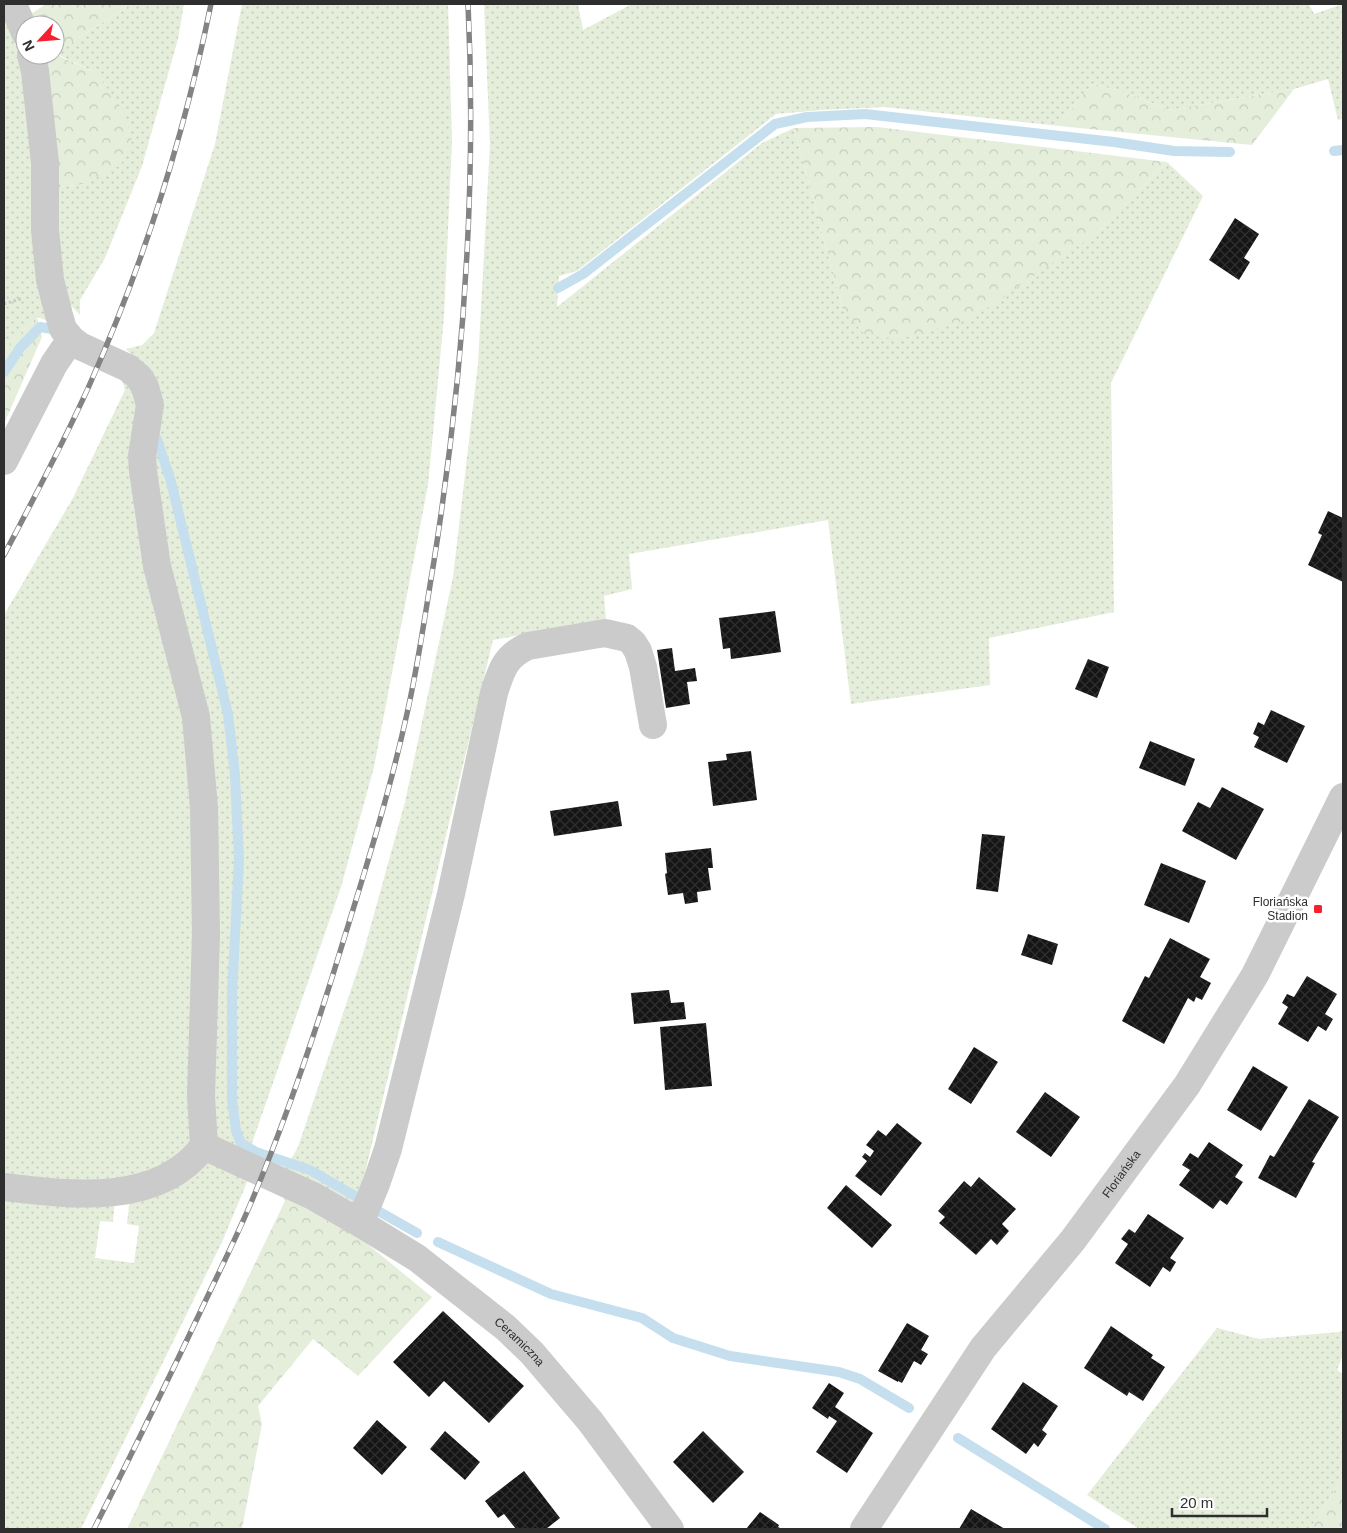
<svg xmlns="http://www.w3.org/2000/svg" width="1347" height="1533" font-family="Arial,sans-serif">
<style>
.grass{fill:url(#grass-dots)}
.forest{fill:url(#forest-crowns)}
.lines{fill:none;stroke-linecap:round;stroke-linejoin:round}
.stream{stroke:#c5dfef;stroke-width:10}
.building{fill:url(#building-cross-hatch)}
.path{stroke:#cbcbcb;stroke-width:3;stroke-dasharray:2.5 2.5;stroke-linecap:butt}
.minor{stroke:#cbcbcb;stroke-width:28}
.rail-casing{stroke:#838383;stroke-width:5.5}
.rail{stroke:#fff;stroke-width:4;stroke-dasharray:11;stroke-linecap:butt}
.poi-dot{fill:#f62031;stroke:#fff;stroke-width:2}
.labels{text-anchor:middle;stroke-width:5;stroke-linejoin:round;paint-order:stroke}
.poi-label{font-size:12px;fill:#2e2e2e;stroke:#fff;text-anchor:end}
.street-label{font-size:12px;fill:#2e2e2e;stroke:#fff}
</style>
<defs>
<pattern id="grass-dots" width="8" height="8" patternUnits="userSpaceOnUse" patternTransform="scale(1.25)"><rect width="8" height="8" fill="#e5eddb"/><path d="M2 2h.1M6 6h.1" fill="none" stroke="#c5ccbc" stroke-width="1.8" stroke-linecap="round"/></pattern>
<pattern id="forest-crowns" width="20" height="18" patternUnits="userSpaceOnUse" patternTransform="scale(1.25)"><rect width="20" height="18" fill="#e5eddb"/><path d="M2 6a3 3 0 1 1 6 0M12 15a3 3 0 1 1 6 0" fill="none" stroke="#c5ccbc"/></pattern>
<pattern id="building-cross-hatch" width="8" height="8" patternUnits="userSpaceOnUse" patternTransform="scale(1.25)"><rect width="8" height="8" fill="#151515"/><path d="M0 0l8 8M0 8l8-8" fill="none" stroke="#2f2f2f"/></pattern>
</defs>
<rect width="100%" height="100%" fill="#fff"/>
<path class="grass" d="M126,4H184L178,39L142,166L105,258L80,300V315L66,300L53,188L83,184L96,73L55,53L127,7Z
M242,4H448L452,141L444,317L428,485L374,767L341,887L250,1149L251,1156L217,1137L210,1124L216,857L140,364L126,349L142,345L154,333L215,144Z
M484,4H578L583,30L632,4H1309L1314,14L1343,4V119L1338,120L1328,79L1294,89L1170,110L1123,92L1093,84L1080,98L1059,126L885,107L821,110L776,114L577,271L559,276L557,307L762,143L794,128L843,310L1097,233L1167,162L1203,196L1111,383L1114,612L989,638L990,685L851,704L828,520L629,554L632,589L604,596L606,620L493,640L356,1210L280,1169L287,1166L298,1147L363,954L405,802L453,577L478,364L490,144Z
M4,6L12,22L29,83L51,322L37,317L4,349Z
M122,380L134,384L192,762L195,1138L169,1165L113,1183L4,1177V615L73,498L125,390Z
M207,1161L250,1175L222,1242L81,1529H4V1193L115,1198L113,1222L100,1221L95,1258L134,1263L139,1226L127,1224L130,1196Z
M1217,1328L1259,1339L1339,1332L1343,1330V1355L1337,1370L1343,1374V1477L1310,1529H1139L1087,1495Z"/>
<path class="forest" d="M46,4H126L127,7L55,53V25H30L28,16Z
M55,54L96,73L125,113L132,141L121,165L83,184L53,188L37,55Z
M1093,84L1123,92L1170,110L1294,89L1252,145L1059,126L1080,98Z
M877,127L1167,162L1097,233L971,319L900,339L865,335L843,310L794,128Z
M37,317L42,337L4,424V349Z
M282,1192L332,1215L432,1297L358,1376L313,1339L258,1406L262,1424L242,1529H127L285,1201Z
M1343,1477V1529H1310Z"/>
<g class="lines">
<path class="stream" d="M1334,151L1343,150
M558,288L583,274L775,124L807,117L865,114L1114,142L1174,151L1230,152
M4,372L20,348L40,327L52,329
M157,439L171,482L228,714L235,775L239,860L232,993V1100L236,1131L241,1143L256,1152L310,1170L360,1199
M380,1212L417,1233
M438,1242L551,1294L642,1318L673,1338L730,1356L839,1372L860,1379L909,1408
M958,1438L1105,1529"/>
</g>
<path class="building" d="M1235,218L1259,234L1244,258L1250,262L1239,280L1209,260Z
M1328,511L1343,518V582L1308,565L1322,535L1318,533Z
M775,611L781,652L731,659L730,648L723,649L719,618Z
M672,648L675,671L695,668L697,681L687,682L690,704L666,708L657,650Z
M1088,659L1109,667L1097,698L1075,689Z
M1271,710L1305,726L1287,763L1254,747L1259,737L1253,734L1258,722L1264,725Z
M1150,741L1195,759L1185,786L1139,768Z
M751,751L757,800L713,806L708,762L727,760L726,754Z
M1222,787L1264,809L1236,860L1182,831L1198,802L1210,808Z
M618,801L622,826L554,836L550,811Z
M982,834L1005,836L998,892L976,889Z
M711,848L713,868H708L711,890L697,892L698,902L685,904L683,893L668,895L665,874L667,873L665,853Z
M1161,863L1206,881L1189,923L1144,905Z
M1028,934L1058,944L1052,965L1021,955Z
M1170,938L1210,959L1200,977L1211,983L1202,1000L1196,997L1194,1002L1188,998L1164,1044L1122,1021L1145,976L1149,978Z
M1307,976L1337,994L1325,1014L1333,1019L1326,1031L1318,1026L1308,1042L1278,1024L1288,1007L1282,1003L1287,994L1294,997Z
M669,990L671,1003L684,1002L686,1019L634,1024L631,993Z
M706,1023L712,1086L665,1090L660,1027Z
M974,1047L998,1062L971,1104L948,1089Z
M1253,1066L1288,1087L1261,1131L1227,1110Z
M1045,1092L1080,1117L1051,1157L1016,1132Z
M1309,1099L1339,1117L1312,1162L1315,1163L1296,1198L1258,1178L1270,1155L1274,1157Z
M897,1123L922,1143L881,1196L855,1176L867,1161L862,1157L865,1153L870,1157L874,1151L866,1145L878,1130L886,1136Z
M1209,1142L1243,1165L1235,1177L1243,1182L1227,1205L1220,1200L1213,1209L1179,1185L1190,1170L1182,1165L1190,1153L1198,1158Z
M979,1177L1016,1209L1002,1224L1009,1231L997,1245L991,1239L976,1255L939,1223L945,1217L938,1211L964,1181L971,1187Z
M846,1185L892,1225L872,1248L827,1208Z
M1148,1214L1184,1238L1170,1258L1176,1262L1170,1272L1163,1267L1150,1287L1115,1263L1128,1244L1121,1239L1129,1229L1135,1233Z
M443,1311L524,1386L489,1423L444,1381L429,1397L393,1362Z
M907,1323L929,1336L921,1350L928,1354L921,1365L914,1361L902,1383L898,1381V1382L878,1371Z
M1111,1326L1153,1355L1151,1358L1165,1367L1143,1401L1129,1392L1127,1396L1084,1368Z
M1023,1382L1058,1406L1042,1430L1047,1434L1038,1447L1034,1443L1026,1454L991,1429Z
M829,1383L844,1393L835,1407L873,1433L847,1473L816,1452L837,1421L829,1416L828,1419L812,1408Z
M377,1420L407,1447L382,1475L353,1448Z
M445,1431L480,1462L465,1480L430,1449Z
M703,1431L744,1472L713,1503L673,1462Z
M524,1471L560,1518L546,1529H516L504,1514L498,1518L485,1501Z
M971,1509L1005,1529H959Z
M760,1512L779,1525L778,1527L782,1529H746Z"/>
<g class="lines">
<path class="path" d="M4,304L23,298"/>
<g class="minor">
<path d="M13,4L25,33"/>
<path d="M31,55L35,71L45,163V230L50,280L59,315L63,329L71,339L80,346L128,368L139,377L145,387L150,405L142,456L143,471L157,566L196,717L204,808L206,934L201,1096L204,1146"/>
<path d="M4,461L54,364L69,342"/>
<path id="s1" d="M4,1187C70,1195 158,1207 204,1146L313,1196L360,1223L417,1258L506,1328L532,1353L590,1421L670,1529"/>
<path d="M360,1223L376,1184L388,1149L451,894L494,693C501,671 505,656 528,646L605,633L627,638L633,643L638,651L643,667L653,725"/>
<path id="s2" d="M864,1529L983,1348L1073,1240L1187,1085L1255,975L1343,797"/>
</g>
<g class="rail-casing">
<path id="rail" d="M4,555C33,500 63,444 89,386C144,263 184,136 211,4
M94,1529C131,1455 168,1381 203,1306C220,1270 238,1234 253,1198C288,1114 317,1028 343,942C366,868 389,794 406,718C418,667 425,614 434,561C463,377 477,190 468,4"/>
</g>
<use href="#rail" class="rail"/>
</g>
<rect class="poi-dot" x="1313" y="904" width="10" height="10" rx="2.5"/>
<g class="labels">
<g class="poi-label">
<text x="1308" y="906">Floriańska<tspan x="1308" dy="14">Stadion</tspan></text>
</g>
<g class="street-label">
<text dy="4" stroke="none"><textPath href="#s2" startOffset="439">Floriańska</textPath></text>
<text dy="4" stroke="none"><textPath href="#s1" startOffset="588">Ceramiczna</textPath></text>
</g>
</g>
<rect width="1347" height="1533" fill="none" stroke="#2e2e2e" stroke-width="10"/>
<g transform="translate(40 40) rotate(244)"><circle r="24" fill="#ffffff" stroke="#ababab"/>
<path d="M0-4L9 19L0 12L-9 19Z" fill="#f62031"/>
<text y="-8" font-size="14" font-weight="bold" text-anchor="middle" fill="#2e2e2e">N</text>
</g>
<path d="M1172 1508v8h95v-8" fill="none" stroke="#2e2e2e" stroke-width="2.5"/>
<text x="1180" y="1508" font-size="15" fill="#2e2e2e" stroke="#ffffff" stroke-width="4" paint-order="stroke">20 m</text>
</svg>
